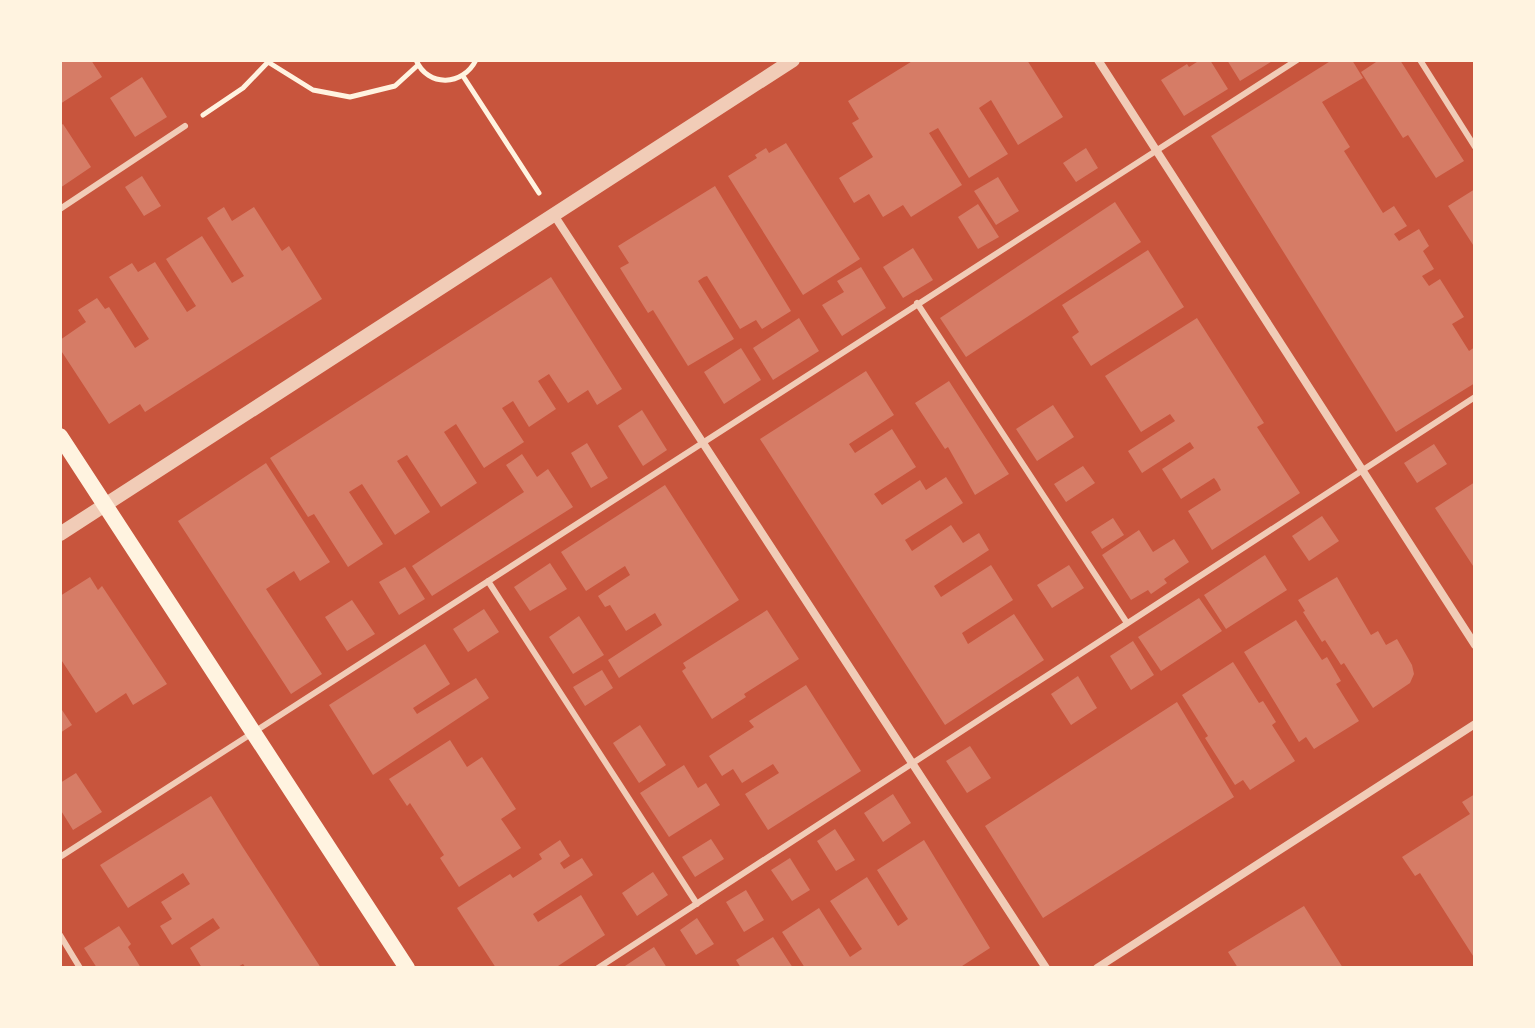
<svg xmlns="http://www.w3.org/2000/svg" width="1535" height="1028" font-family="Barlow,sans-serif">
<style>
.building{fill:#d67c66}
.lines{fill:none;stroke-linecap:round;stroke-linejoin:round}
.path{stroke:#fff3e0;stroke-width:5}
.service{stroke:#f1ccb7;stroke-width:6}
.minor{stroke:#f1ccb7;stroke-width:8}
.tertiary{stroke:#f1ccb7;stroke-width:14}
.secondary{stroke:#fff3e0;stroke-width:16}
</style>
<rect width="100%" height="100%" fill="#c8553d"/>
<path class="building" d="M60,60H91L102,77L60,104Z
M914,60H1027L1063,117L1018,145L991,100L979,108L1008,154L969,178L938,128L929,133L962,185L911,217L903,205L883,217L869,194L854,203L839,178L873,157L852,123L859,119L848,101Z
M1200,60H1210L1228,89L1184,116L1161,80L1187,64L1189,67Z
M1227,60H1274L1240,81Z
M1332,60H1352L1363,78L1322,102L1350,147L1344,151L1383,213L1394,206L1407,226L1394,234L1399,241L1419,229L1429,246L1423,251L1434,269L1422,276L1429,286L1440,279L1464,317L1452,324L1469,351L1475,347V383L1396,432L1211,136Z
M1379,60H1400L1464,161L1436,178L1408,135L1403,138L1361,72Z
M142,77L167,117L135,137L110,98Z
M63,124L91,167L60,188V126Z
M786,143L860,259L803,295L728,176L757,158L755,155L766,148L769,153Z
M1086,148L1098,168L1076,182L1063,163Z
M142,176L161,206L144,216L125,187Z
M998,177L1019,211L996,225L974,191Z
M715,186L791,311L762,329L756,320L740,329L707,276L704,277L698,281L734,339L688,366L653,310L648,313L620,268L629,263L618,246Z
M1475,189V248L1448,206Z
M1115,202L1141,242L966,357L940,318Z
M978,204L999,237L978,249L958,217Z
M224,207L232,221L254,207L282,251L289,246L322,299L145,412L140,404L109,424L60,349V340L86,322L78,310L97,298L105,309L109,307L135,348L149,339L109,277L132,263L138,272L155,262L187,312L196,306L166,259L202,236L232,283L244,276L207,218Z
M913,248L933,280L903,298L883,267Z
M1148,250L1184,307L1091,366L1072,337L1079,332L1062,305Z
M861,267L886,308L842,336L822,305L844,292L837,281Z
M551,277L622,389L597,405L588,390L568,403L549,374L538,381L556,409L529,427L513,401L502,408L524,442L484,468L456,424L444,432L477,483L441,507L407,455L397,461L430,512L395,535L362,484L349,492L383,544L348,567L314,514L308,517L270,458Z
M799,318L819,351L773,380L753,348Z
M1197,318L1264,423L1257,427L1300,493L1212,550L1188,511L1221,490L1217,482L1214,478L1181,499L1162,469L1194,448L1190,442L1142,473L1128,451L1175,421L1170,414L1141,432L1105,376Z
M741,348L761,380L724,404L704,372Z
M866,371L894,415L849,444L855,453L892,429L916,467L874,494L882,505L920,480L926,490L946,477L963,503L905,540L912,551L951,525L963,543L979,533L989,550L934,586L941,597L991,565L1013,600L962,633L968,644L1014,614L1044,660L945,725L760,439Z
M949,381L1009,474L975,495L948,447L945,449L915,403Z
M1053,405L1074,437L1037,461L1016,429Z
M642,410L667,450L643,466L618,426Z
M587,443L608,478L591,488L571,453Z
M1434,444L1447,464L1417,483L1404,463Z
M522,454L537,477L548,469L573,507L432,596L412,566L524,492L506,465Z
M266,463L330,562L300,581L294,571L266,589L322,674L291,694L178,521Z
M1083,466L1095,483L1066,502L1054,484Z
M1475,482V569L1435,508Z
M665,485L739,600L619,678L608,660L662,625L655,613L626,631L610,605L605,607L598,596L630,575L625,566L586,591L561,552Z
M1322,516L1339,541L1309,561L1292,536Z
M1113,518L1124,535L1102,549L1091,532Z
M1139,530L1153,552L1174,539L1189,562L1164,579L1167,583L1151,594L1148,590L1131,600L1102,555Z
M1265,555L1287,590L1226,629L1204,595Z
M550,563L567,589L530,611L514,587Z
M1069,565L1084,588L1052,608L1037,585Z
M405,567L425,599L399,615L379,582Z
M90,577L98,590L102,586L167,684L133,705L126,693L96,713L60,658V596Z
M1337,577L1371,635L1378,631L1386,645L1397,639L1412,665L1414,674L1410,683L1373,708L1344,663L1341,665L1325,640L1322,642L1303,612L1305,611L1298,600Z
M1199,598L1222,631L1161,671L1138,637Z
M352,600L375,634L347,651L325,617Z
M484,609L499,632L468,652L453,629Z
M767,610L799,659L744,694L746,697L712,719L682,671L686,668L683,663Z
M579,616L604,655L573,674L549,637Z
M1296,620L1322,660L1327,657L1341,681L1336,684L1359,721L1314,749L1306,737L1299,742L1244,652Z
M1133,641L1154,675L1131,690L1110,656Z
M425,644L450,684L413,708L417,714L476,678L489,698L373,775L329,705Z
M1233,662L1259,703L1263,701L1276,722L1272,725L1295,761L1250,790L1243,780L1235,785L1205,738L1208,736L1182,695Z
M602,670L613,688L585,706L573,687Z
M1078,676L1097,708L1071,725L1051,694Z
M806,685L861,771L768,830L745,794L779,773L773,764L742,783L733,769L722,776L709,756L754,727L749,721Z
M1177,702L1234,797L1043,918L985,826Z
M60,707L72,725L60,733Z
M640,725L666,765L639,783L613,743Z
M450,740L467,767L482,757L516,809L501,819L521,848L459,887L440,858L444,855L410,803L407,806L389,779Z
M970,746L991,778L967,793L946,761Z
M684,765L698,788L706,783L720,805L669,837L640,793Z
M76,773L102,812L73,830L60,809V783Z
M893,794L911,823L883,842L864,813Z
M1475,794V959L1420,873L1415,876L1402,857L1470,814L1462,802Z
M211,796L242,846L321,968H246L243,964L236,968H202L190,948L220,928L213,918L172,945L160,926L172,919L161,902L190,884L183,873L128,908L100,865Z
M835,829L855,860L836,871L817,841Z
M711,839L724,859L695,877L682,857Z
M560,840L570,856L560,863L564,869L582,858L593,875L533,914L538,922L581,895L605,935L555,968H496L457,908L510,874L513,878L542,859L539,854Z
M924,840L990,948L959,968H805L782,932L819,908L850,957L862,949L830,901L867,877L898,926L908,919L877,870Z
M790,858L810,890L792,901L771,870Z
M653,872L668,895L637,916L622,893Z
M746,890L764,920L744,932L726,902Z
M1304,906L1343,968H1238L1228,952Z
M697,918L714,944L696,955L680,930Z
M119,926L131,944L128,947L141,968H97L84,948Z
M773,937L793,968H741L736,960Z
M654,947L667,968H622L637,958Z"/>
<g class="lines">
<path class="path" d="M416,60C428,88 463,86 476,60
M268,62L313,90L350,97L395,86L418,65
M463,76L539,193
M203,115L243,88L269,61"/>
<path class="service" d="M1420,60L1475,147
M60,209L185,126
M917,303L1127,623
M488,581L697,904
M60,857L1297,60
M60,935L80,968
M598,968L1475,397"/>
<path class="minor" d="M1098,60L1475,645
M554,215L1046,968
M1097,968L1475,724"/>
<path class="tertiary" d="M60,534L793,60"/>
<path class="secondary" d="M60,436L407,968"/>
</g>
<rect width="1535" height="1028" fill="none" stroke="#fff3e0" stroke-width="124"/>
</svg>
